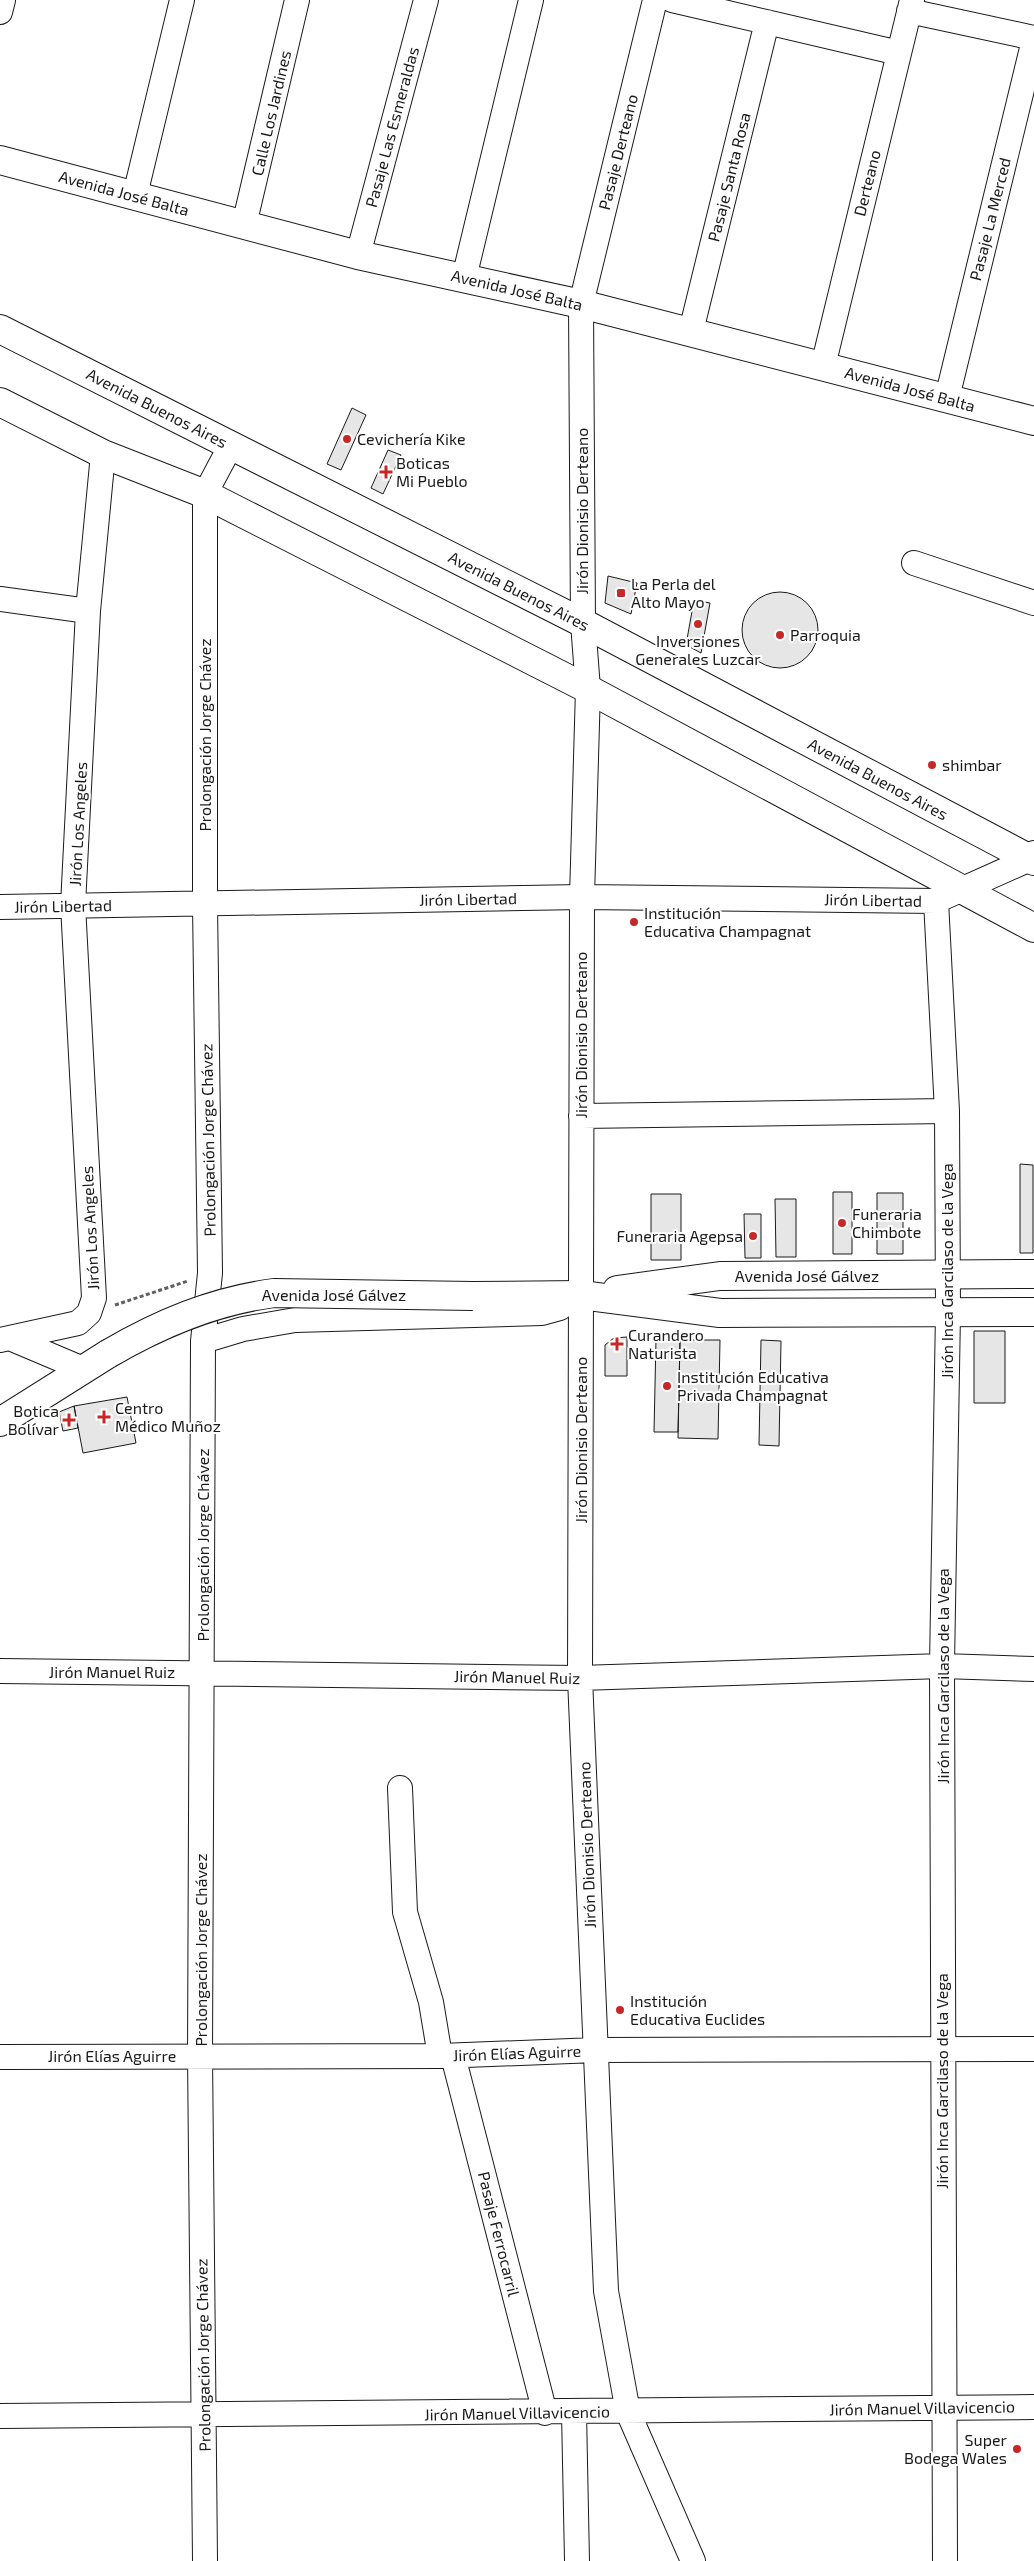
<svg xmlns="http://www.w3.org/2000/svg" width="1034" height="2561" font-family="'Exo 2',sans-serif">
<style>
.building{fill:#e6e6e6;stroke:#1a1a1a}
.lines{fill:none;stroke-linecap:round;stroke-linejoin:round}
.minor-casing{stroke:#1a1a1a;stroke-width:26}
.major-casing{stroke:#1a1a1a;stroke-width:30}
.highway-casing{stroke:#1a1a1a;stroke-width:30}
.path{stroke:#5f5f5f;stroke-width:3;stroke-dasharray:4 2.5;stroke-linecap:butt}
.minor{stroke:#fff;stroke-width:24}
.major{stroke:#fff;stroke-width:28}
.highway{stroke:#fff;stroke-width:28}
.highway-bridge-casing{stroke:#1a1a1a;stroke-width:30;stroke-linecap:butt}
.highway-bridge{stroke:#fff;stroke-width:28}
.poi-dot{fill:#c62828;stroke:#fff;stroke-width:2}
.labels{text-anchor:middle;stroke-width:4;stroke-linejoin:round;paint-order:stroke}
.street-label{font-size:16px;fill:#1a1a1a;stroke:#fff}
.poi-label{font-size:16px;fill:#1a1a1a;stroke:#fff;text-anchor:start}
</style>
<rect width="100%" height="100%" fill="#fff"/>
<path class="building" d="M352,408L366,415L341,470L327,464Z
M388,450L401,455L383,494L371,488Z
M608,576L637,583L631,614L605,603Z
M742 630a38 38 0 1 1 76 0a38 38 0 1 1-76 0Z
M694,600L710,603L701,653L686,645Z
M1020,1164L1033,1165V1253H1020Z
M833,1192H852V1254H833Z
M877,1193H903V1254H877Z
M651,1194H681V1260H651Z
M775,1199H796V1257H776Z
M744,1214H761V1258H745Z
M974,1331H1005V1403H974Z
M627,1337V1376H605V1345L614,1338Z
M656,1339L680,1340L678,1432H654Z
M680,1340H720L718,1439L678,1438Z
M761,1340L781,1341L779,1446L759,1445Z
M127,1397L136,1443L83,1453L74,1406Z
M74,1406L78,1428L63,1431L59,1412Z"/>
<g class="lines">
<g class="minor-casing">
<path id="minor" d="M655,0L581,304L583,623L588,689L582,897L580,1678L606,2291L628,2412L693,2561
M672,0L899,53
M909,11L1034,38
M0,12L3,0
M135,195L182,0
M244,225L297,0
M358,255L426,0
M464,278L531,0
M691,331L767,22
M823,366L912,0
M947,398L1034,40
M914,563L1034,603
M0,599L88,611
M936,901L947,1111L948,1312L942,1666L945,2561
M0,907L582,897L936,901L1030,859L1034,853
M581,1116L947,1111
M12,1339L83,1369
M0,1340L78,1323L89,1313L94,1298L73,905L88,611L103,454
M203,1341L243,1329L295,1320L542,1313L560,1308L572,1295
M0,1671L580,1678L942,1666L1034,1669
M400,1788L405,1912L431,2002L440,2056
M453,2056L545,2413
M0,2057L440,2056L596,2050L1034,2049
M574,2412L577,2561
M0,2416L1034,2407
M205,2561L200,2055L203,1341L210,1273L205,904V494L231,445"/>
</g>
<g class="major-casing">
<path id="major" d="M0,160L358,255L581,304L1034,421
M0,329L583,623L1034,861
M0,402L103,454L205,494L588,689L1034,928"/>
</g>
<g class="highway-casing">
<path id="highway" d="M617,1290L720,1276L1034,1274
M473,1296L581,1295L720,1313L1034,1312
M0,1422L108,1354"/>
</g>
<path class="path" d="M115,1305L188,1281"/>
<use href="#minor" class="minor"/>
<use href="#major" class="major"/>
<use href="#highway" class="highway"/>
<g class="highway-bridge-casing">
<path id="highway-bridge" d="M108,1354C161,1323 214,1301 274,1293L473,1296"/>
</g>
<use href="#highway-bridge" class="highway-bridge"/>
</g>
<g class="poi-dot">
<circle cx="347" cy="439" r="5"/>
<path d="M383.5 464.5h5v5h5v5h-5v5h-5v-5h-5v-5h5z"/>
<rect x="616" y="588" width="10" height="10" rx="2.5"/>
<circle cx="698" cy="624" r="5"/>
<circle cx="780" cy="635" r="5"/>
<circle cx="932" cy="765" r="5"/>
<circle cx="634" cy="922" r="5"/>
<circle cx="842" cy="1223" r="5"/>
<circle cx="753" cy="1236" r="5"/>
<path d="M614.5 1336.5h5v5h5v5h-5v5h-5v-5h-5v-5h5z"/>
<circle cx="667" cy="1386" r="5"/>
<path d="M101.5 1409.5h5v5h5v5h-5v5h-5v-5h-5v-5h5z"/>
<path d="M66.5 1412.5h5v5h5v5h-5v5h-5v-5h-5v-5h5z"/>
<circle cx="620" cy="2010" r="5"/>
<circle cx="1017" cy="2449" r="5"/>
</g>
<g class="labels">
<g class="street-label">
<text transform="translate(271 113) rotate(-77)" y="6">Calle Los Jardines</text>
<text transform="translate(392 127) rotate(-75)" y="6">Pasaje Las Esmeraldas</text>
<text transform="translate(618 152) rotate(-76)" y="6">Pasaje Derteano</text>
<text transform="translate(729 177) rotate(-76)" y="6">Pasaje Santa Rosa</text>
<text transform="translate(867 183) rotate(-76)" y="6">Derteano</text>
<text transform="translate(124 193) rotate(15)" y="6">Avenida José Balta</text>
<text transform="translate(990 219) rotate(-76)" y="6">Pasaje La Merced</text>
<text transform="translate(517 290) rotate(13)" y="6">Avenida José Balta</text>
<text transform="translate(910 389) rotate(15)" y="6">Avenida José Balta</text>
<text transform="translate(157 408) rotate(27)" y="6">Avenida Buenos Aires</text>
<text transform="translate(582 511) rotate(-90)" y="6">Jirón Dionisio Derteano</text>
<text transform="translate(519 591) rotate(27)" y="6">Avenida Buenos Aires</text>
<text transform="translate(205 735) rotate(-90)" y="6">Prolongación Jorge Chávez</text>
<text transform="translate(878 779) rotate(28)" y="6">Avenida Buenos Aires</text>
<text transform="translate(78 824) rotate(-87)" y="6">Jirón Los Angeles</text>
<text transform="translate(468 899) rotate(-1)" y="6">Jirón Libertad</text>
<text transform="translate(873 900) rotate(1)" y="6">Jirón Libertad</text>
<text transform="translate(63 906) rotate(-1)" y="6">Jirón Libertad</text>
<text transform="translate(581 1035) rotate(-90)" y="6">Jirón Dionisio Derteano</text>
<text transform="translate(208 1140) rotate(-91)" y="6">Prolongación Jorge Chávez</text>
<text transform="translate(90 1228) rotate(-93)" y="6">Jirón Los Angeles</text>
<text transform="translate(947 1271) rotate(-90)" y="6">Jirón Inca Garcilaso de la Vega</text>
<text x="807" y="1282">Avenida José Gálvez</text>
<text x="334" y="1301">Avenida José Gálvez</text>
<text transform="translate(581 1440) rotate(-90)" y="6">Jirón Dionisio Derteano</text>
<text transform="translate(203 1545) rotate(-90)" y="6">Prolongación Jorge Chávez</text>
<text x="112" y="1678">Jirón Manuel Ruiz</text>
<text transform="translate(943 1676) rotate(-90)" y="6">Jirón Inca Garcilaso de la Vega</text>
<text transform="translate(517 1677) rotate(1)" y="6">Jirón Manuel Ruiz</text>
<text transform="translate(587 1845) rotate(-92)" y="6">Jirón Dionisio Derteano</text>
<text transform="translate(201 1950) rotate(-90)" y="6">Prolongación Jorge Chávez</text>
<text transform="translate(517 2053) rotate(-2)" y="6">Jirón Elías Aguirre</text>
<text x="112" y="2062">Jirón Elías Aguirre</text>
<text transform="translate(942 2081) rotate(-90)" y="6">Jirón Inca Garcilaso de la Vega</text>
<text transform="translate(499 2234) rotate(76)" y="6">Pasaje Ferrocarril</text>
<text transform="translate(203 2355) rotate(-91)" y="6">Prolongación Jorge Chávez</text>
<text transform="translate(922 2408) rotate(-1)" y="6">Jirón Manuel Villavicencio</text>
<text transform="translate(517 2413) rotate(-1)" y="6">Jirón Manuel Villavicencio</text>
</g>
<g class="poi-label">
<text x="357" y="445">Cevichería Kike</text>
<text x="396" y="469">Boticas<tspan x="396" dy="18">Mi Pueblo</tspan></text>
<text x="631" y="590">La Perla del<tspan x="631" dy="18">Alto Mayo</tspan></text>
<text x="790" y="641">Parroquia</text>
<text x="698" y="647" text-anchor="middle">Inversiones<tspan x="698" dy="18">Generales Luzcar</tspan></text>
<text x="942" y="771">shimbar</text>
<text x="644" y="919">Institución<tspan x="644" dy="18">Educativa Champagnat</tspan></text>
<text x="852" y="1220">Funeraria<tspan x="852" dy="18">Chimbote</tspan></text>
<text x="743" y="1242" text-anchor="end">Funeraria Agepsa</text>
<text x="628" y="1341">Curandero<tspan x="628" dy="18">Naturista</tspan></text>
<text x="677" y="1383">Institución Educativa<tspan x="677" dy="18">Privada Champagnat</tspan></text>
<text x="115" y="1414">Centro<tspan x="115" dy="18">Médico Muñoz</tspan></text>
<text x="59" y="1417" text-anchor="end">Botica<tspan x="59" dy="18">Bolívar</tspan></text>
<text x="630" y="2007">Institución<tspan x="630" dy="18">Educativa Euclides</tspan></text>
<text x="1007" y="2446" text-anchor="end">Super<tspan x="1007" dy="18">Bodega Wales</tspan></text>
</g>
</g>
</svg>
